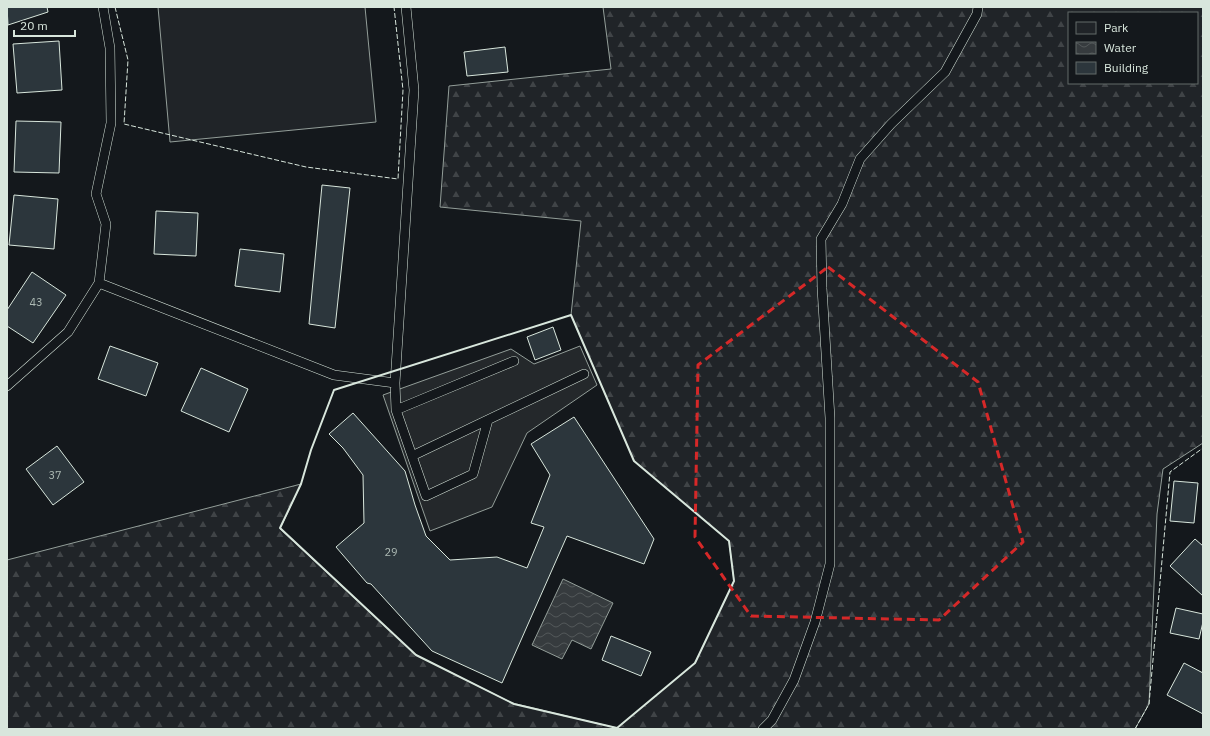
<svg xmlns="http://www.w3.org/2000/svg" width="1210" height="736" font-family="'IBM Plex Sans',sans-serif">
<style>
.forest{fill:url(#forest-firs);stroke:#939e99;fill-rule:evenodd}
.green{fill:#202428;stroke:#939e99}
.parking{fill:#24282b;stroke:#939e99}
.water{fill:url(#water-waves);stroke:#939e99}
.building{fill:#2c363c;stroke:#d8e6dc}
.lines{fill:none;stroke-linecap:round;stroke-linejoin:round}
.lane-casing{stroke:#d8e6dc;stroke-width:10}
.lane{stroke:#14181c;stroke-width:9}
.fence{stroke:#d8e6dc;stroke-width:1;stroke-dasharray:5 2;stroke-linecap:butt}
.wall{stroke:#d8e6dc;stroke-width:2}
.marked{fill:none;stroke:#d62828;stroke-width:3;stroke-dasharray:8 5;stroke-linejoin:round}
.labels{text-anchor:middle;stroke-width:3;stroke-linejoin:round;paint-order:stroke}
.number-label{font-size:11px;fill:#adbab4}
</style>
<defs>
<pattern id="forest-firs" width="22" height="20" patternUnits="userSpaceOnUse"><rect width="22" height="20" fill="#202428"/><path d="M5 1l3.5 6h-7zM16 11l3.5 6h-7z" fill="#404447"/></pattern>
<pattern id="water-waves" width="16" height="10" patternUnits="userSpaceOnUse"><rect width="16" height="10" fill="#363b3e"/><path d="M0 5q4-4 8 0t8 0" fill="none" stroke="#525759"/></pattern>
</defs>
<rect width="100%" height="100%" fill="#14181c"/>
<path class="forest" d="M603,7H1203V443L1163,469L1157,514L1149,704L1135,729H7V560L301,484L280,529L416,655L512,703L617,728L695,663L734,581L729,541L634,461L571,315L581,221L440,207L449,86L611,69ZM1069,13H1197V83H1069Z"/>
<path class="green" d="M158,7H365L376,122L170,142Z"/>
<path class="parking" d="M580,346L597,385L527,433L492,507L430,531L383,395L511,349L534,364Z"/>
<path class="water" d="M563,579L613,603L591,649L572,640L562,659L532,645Z"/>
<path class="building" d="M7,7H47L48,12L8,25Z
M59,41L62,90L17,93L13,44Z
M505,47L508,72L467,76L464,52Z
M16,121L61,122L59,173L14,172Z
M322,185L350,188L335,328L309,324Z
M14,195L58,199L54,249L9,245Z
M156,211L198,213L196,256L154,254Z
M240,249L284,254L280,292L235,286Z
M32,272L66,295L33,343L7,326V310Z
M553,327L561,350L535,360L527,337Z
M110,346L158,363L146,396L98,379Z
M201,368L248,389L229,432L181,411Z
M353,413L405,471L415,505L426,536L450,560L497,557L527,568L544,527L531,523L550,475L531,444L574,417L654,539L644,564L567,536L502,683L432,651L371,584L367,583L336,547L364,523L363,475L343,448L329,434Z
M57,446L84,482L53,505L26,469Z
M1174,481L1198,483L1194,523L1170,521Z
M1195,539L1203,546V596L1170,566Z
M1176,608L1203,614V622L1199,639L1170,633Z
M611,636L651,652L641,676L602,660Z
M1184,663L1203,673V714L1167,695Z"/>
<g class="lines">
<g class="lane-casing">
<path id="lane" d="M406,7L414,90L395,383L396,410L426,496L473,474L488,420
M99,283L334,375L395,383
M7,386L68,332L99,283L106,224L96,194L111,123L110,48L103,7
M396,410L514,361
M412,456L584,374
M763,729L772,720L794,680L815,622L830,564V418L822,288L821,239L842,204L860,159L891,124L945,72L977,14L978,7"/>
</g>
<use href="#lane" class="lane"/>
<path class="fence" d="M115,7L128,60L124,124L306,167L398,179L403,90L394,7
M1135,729L1149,704L1170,472L1203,448"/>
<path class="wall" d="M571,315L634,461L729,541L734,581L695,663L617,728L514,704L416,655L280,528L301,484L311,450L334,390Z"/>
</g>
<path class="marked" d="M828,267L978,382L1023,542L939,620L751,616L695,537L698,365Z"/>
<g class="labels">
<g class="number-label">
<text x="36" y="306">43</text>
<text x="55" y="479">37</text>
<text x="391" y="556">29</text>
</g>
</g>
<rect width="1210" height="736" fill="none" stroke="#d8e6dc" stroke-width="16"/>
<rect x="1068" y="12" width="130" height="72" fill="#14181c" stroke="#626a69"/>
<rect x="1076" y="22" width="20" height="12" fill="#202428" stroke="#626a69"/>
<text x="1104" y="32" font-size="12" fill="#d8e6dc">Park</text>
<rect x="1076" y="42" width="20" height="12" fill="url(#water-waves)" stroke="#626a69"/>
<text x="1104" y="52" font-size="12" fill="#d8e6dc">Water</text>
<rect x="1076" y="62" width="20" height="12" fill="#2c363c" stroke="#626a69"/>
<text x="1104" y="72" font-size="12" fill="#d8e6dc">Building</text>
<path d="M14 30v6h61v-6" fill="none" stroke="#d8e6dc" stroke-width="2"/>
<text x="20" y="30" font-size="12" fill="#d8e6dc" stroke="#14181c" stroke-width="3" paint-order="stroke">20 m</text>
</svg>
